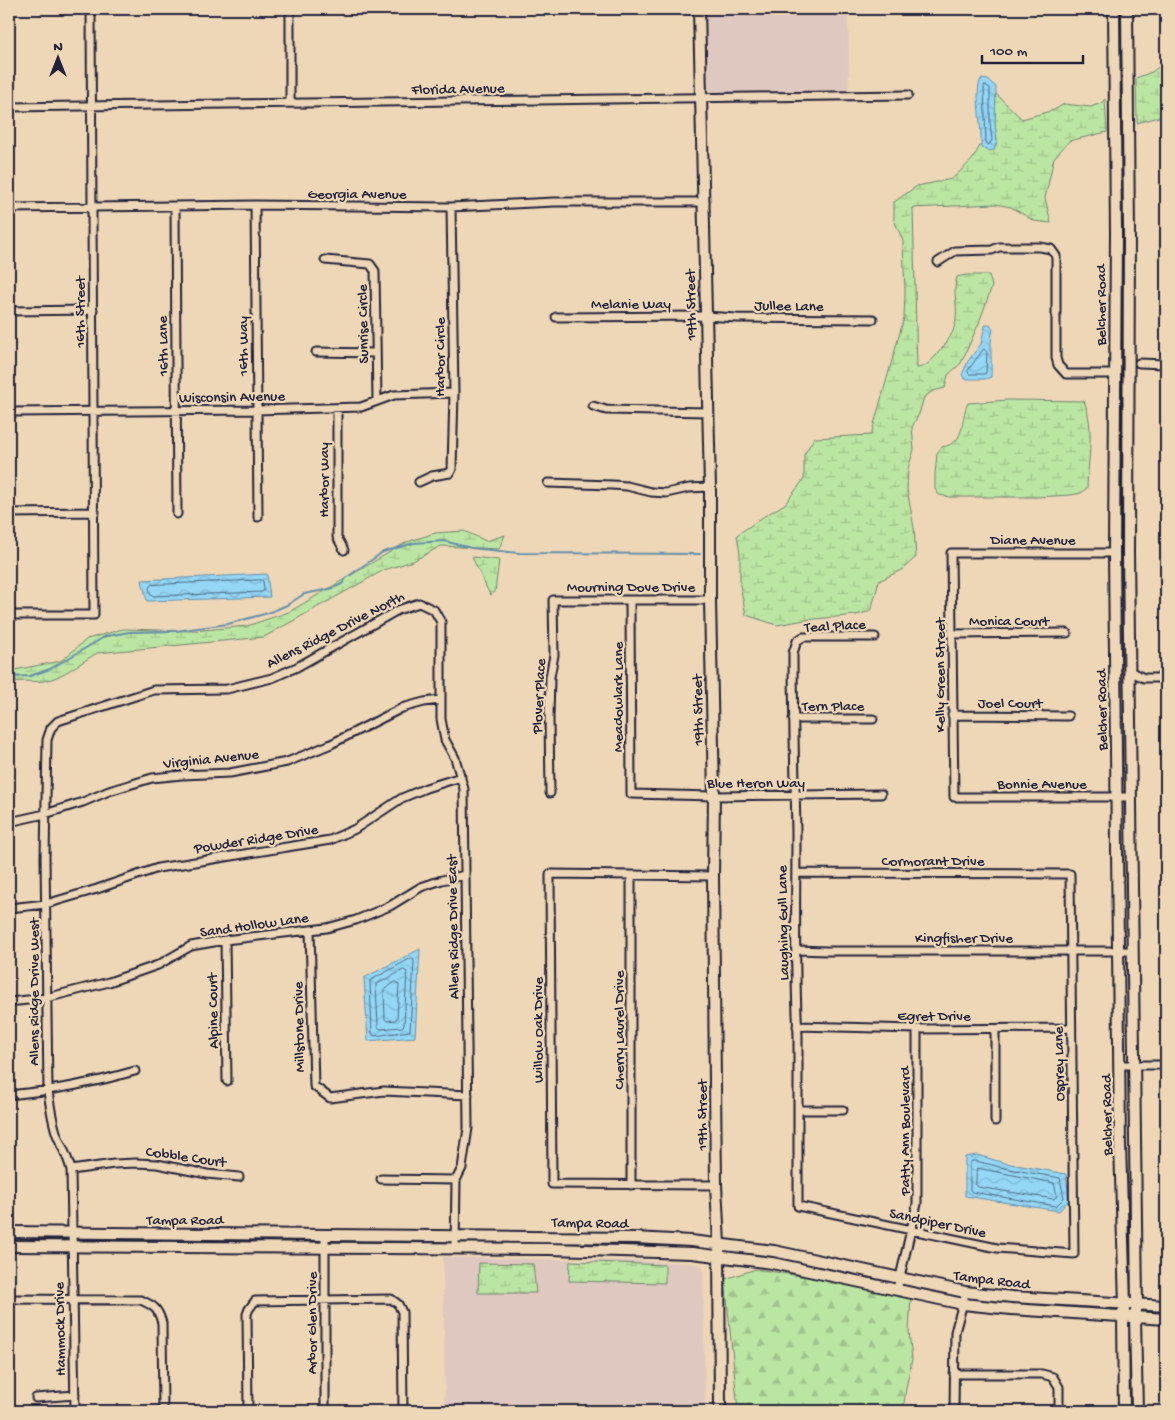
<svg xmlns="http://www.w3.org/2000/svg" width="1175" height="1420" font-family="'Gochi Hand',sans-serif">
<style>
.built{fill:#dfc8bf}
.forest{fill:url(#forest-firs);stroke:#6e846e}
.wetland{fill:url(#wetland-marsh);stroke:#6e846e}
.water{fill:url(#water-waves);stroke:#668fab}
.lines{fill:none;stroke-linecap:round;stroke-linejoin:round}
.shore{stroke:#4f6a85;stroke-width:1}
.stream{stroke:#668fab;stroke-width:2}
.street-casing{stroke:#22223b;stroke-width:11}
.secondary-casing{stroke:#22223b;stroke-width:14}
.street{stroke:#edd7b6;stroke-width:7}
.secondary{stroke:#edd7b6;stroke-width:10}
.labels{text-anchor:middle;stroke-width:4.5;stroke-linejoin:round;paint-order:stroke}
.street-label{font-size:15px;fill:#22223b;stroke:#edd7b6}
</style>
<defs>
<pattern id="forest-firs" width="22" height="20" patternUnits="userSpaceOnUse" patternTransform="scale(1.25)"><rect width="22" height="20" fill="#bbe5a2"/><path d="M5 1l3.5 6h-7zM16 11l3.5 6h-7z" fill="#a0c48c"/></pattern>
<pattern id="wetland-marsh" width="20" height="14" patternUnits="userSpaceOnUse" patternTransform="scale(1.25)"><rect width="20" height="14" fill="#bbe5a2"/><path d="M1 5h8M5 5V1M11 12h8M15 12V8" fill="none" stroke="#a0c48c"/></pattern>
<pattern id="water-waves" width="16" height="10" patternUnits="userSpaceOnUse" patternTransform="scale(1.25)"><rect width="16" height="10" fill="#93d7f5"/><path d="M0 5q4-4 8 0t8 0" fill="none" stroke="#7eb8d3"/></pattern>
</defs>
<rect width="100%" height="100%" fill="#edd7b6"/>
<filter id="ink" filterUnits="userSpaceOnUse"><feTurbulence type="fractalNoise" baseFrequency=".02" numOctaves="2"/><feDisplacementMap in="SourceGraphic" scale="10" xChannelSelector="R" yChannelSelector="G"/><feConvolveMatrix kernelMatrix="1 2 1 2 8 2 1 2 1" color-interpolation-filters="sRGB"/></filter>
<g filter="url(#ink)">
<path class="built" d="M705,9H848L849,92L708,94Z
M443,1257L642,1261L697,1264L703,1267L705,1411H445Z"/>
<path class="forest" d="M756,1269L851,1284L911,1297L909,1331L912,1359L906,1388L903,1411H738L725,1279Z"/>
<path class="wetland" d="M1166,61V115L1137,123L1136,78L1152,72Z
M995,93L1022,119L1054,110L1064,104L1091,107L1101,103L1105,99L1107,132L1069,141L1054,158L1045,198L1051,223L1034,221L1011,207L995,204L913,208L917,368C927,367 932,360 938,353C952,337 958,326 956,304C955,295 954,285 957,277L966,275H989L992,286L979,323L961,363L948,375L945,388L933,391L924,397L919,414L912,427L914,450L908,468L907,489L914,528L916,557L903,569L879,581L871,611L856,615L805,620L777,625L746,615L740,585V554L737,535L763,517L785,504L804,479V455L814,438L871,435L904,318L905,292L903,241L894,220V202L917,186L952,179L972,160L981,144L994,150L997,142L995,124Z
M1008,400L1084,401C1095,427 1088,460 1087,488L1081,493L1071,495L1036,497H950L939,495L935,489V475L937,453L942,447C968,442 959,421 968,403Z
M464,531L486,541L505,535L499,549L441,546L413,561L384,570L264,637L97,653C85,660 60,678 48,680C35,684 22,678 9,684V671L61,661L87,639L123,629L193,631L247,626L289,612L407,542L435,533Z
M472,557L499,560L495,592L490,595Z
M570,1261L665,1265V1283L569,1281Z
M479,1263L533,1264L536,1293H478Z"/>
<path class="water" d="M981,79L988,80L996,87L995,123L997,142L994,150L989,151L982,148L981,143C982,127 974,92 981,79Z
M985,325H990L993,330C989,344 992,362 991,377L985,379H965L962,375L968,361L981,344Z
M267,574L270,597L147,601L142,580Z
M420,949L415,1037L368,1041L364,978Z
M977,1155L1005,1163L1066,1174L1069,1200L1059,1211L965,1196V1157Z"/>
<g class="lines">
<path class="shore" d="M985,85L990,88V123L992,140L989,145L986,143L984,87Z
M984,349L987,352L986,373L984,374H969L968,371Z
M261,580L263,581L264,590L262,592L153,596L151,595L149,588L151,585Z
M410,959H413L414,962L410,1031L374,1036L372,1033L370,981Z
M404,970L407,972L404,1025L402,1027L380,1029L378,1027L376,985Z
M396,982L399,985L397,1018L395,1020L387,1021L385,1019L384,990Z
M972,1161H976L1004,1168L1060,1178L1064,1198L1056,1206L972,1192L970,1190V1164Z
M977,1168L1054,1183L1057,1196L1054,1199L978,1187L976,1185Z"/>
<path class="stream" d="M9,677L30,676L50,669L106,636L130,632L176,631L228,624L268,613L287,605L304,594L330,589L342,584L346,578L383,552L414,543L444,541L471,548L519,553L700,554"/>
<g class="street-casing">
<path id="street" d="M290,9V103
M9,107L908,95
M255,205L258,517
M175,207L177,514
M9,208L255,205L451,207L554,202H705
M325,260L370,264L375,271L377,401
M938,262L955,251L992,250L999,247H1040L1051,249L1056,256V358L1058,365L1066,374H1115
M9,311L93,310
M556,317L705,316L737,318L873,319
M316,352L376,353
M1139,363L1166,364
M593,406L606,410L708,412
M337,408V537L344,550
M9,412L256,410L361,407L394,395L454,393
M419,482L432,476L450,473L452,469L454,393L451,207
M548,483L612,485L627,486L651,492L666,493L689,488L710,487
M9,513L95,512
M1114,553H951L954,797H1131
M630,601L631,794L714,796L881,794
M9,615H94L91,9
M952,634L1067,633
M1129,671L1144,678H1166
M952,715L1068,716
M793,719H873
M550,793L549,717L550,677L554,655L553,600H710
M9,822L45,814L83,802L109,791L152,778L182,775L230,773L287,762L329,745L402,708L424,702L440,700
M796,873L1070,874L1074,1254L997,1248L798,1206V1035C794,968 796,900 796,833C795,773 793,713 793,653L797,641L803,637H875
M631,875V1185
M713,876L550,874L552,1184L716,1185
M9,908L46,904L97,889L158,868L330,840L355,829L402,798L426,788L461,777
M310,930L314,1086L330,1098L384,1091L468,1095
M225,940L227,1081
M796,950L827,951H1132
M9,1002L46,998L109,982L158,965L191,946L225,940L327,928L356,920L390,906L421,887L442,880L465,875
M797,1026L917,1029L1071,1028
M995,1029V1121
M1120,1065H1166
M9,1095C51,1091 94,1083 135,1071
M798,1110H843
M71,1170L114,1164L136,1163L157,1164L207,1174L239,1177
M381,1179L456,1180
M325,1235V1411
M897,1290L917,1204V1029
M9,1299L141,1300C154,1306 158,1308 162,1323L163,1411
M954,1374H1042L1053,1377L1059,1387V1411
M36,1398L75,1395
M75,1411L71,1170C68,1157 62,1147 57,1135C52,1121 50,1106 48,1091L45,858L47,740L51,728L58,721L154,690L227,689L272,678L297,667L398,610L419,603L434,610L441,622V719L445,740L455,758L464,789L468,1128L462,1168L456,1180L455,1248
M248,1411L247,1314L249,1309L255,1301L391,1299L398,1304L402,1312L403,1411
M954,1411L955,1332L964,1299"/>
</g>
<g class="secondary-casing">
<path id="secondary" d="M699,9L710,487V600L714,796L713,876L716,1185L719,1244L720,1411
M1114,9L1116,233L1114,553L1120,1145L1125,1304L1123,1316L1124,1411
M1127,9L1129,232L1128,553L1137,1304L1135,1317L1137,1411
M9,1232L635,1238L691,1241L774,1251L965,1292L1012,1297L1166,1306
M9,1246L550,1249L692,1253L772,1263L963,1304L1011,1309L1166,1319"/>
</g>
<use href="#street" class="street"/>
<use href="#secondary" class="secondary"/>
</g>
</g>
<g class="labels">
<g class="street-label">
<text transform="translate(458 88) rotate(-1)" y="5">Florida Avenue</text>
<text x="357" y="198">Georgia Avenue</text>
<text x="631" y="308">Melanie Way</text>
<text transform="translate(690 305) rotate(-91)" y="5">19th Street</text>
<text transform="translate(789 305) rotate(1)" y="5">Jullee Lane</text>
<text transform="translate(1100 305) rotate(-90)" y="5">Belcher Road</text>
<text transform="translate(79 312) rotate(-90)" y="5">16th Street</text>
<text transform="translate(362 324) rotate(-91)" y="5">Sunrise Circle</text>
<text transform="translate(162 346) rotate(-91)" y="5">16th Lane</text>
<text transform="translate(242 346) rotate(-90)" y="5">16th Way</text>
<text transform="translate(439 357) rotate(-90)" y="5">Harbor Circle</text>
<text transform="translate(232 396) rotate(-1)" y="5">Wisconsin Avenue</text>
<text transform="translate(323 480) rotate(-90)" y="5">Harbor Way</text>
<text x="1033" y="544">Diane Avenue</text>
<text x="631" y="591">Mourning Dove Drive</text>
<text x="1009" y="625">Monica Court</text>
<text transform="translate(835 625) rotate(-3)" y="5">Teal Place</text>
<text transform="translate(335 629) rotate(-27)" y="5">Allens Ridge Drive North</text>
<text transform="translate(939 675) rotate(-90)" y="5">Kelly Green Street</text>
<text transform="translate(538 696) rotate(-87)" y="5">Plover Place</text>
<text transform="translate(617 697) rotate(-90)" y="5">Meadowlark Lane</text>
<text x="1010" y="707">Joel Court</text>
<text x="833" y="710">Tern Place</text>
<text transform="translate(697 710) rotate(-91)" y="5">19th Street</text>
<text transform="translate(1101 710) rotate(-91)" y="5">Belcher Road</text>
<text transform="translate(211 758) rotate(-6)" y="5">Virginia Avenue</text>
<text x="756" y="787">Blue Heron Way</text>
<text x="1042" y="788">Bonnie Avenue</text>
<text transform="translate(256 838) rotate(-9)" y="5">Powder Ridge Drive</text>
<text x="933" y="865">Cormorant Drive</text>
<text transform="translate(782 923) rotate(-91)" y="5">Laughing Gull Lane</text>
<text transform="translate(254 924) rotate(-8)" y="5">Sand Hollow Lane</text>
<text transform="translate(452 927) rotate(-91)" y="5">Allens Ridge Drive East</text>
<text x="964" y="942">Kingfisher Drive</text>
<text transform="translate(33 992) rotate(-90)" y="5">Allens Ridge Drive West</text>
<text transform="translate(212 1011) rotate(-91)" y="5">Alpine Court</text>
<text x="934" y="1020">Egret Drive</text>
<text transform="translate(298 1027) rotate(-91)" y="5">Millstone Drive</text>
<text transform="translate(537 1030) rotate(-90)" y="5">Willow Oak Drive</text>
<text transform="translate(618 1030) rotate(-90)" y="5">Cherry Laurel Drive</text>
<text transform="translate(1058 1064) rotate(-91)" y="5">Osprey Lane</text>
<text transform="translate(701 1115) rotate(-90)" y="5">19th Street</text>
<text transform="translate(1106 1115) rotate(-91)" y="5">Belcher Road</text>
<text transform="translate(904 1131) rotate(-90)" y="5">Patty Ann Boulevard</text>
<text transform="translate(186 1156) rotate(8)" y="5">Cobble Court</text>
<text x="185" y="1224">Tampa Road</text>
<text transform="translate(590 1222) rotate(1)" y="5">Tampa Road</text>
<text transform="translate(938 1222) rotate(12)" y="5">Sandpiper Drive</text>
<text transform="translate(992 1279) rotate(7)" y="5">Tampa Road</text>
<text transform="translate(311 1323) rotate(-90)" y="5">Arbor Glen Drive</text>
<text transform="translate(59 1329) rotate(-91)" y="5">Hammock Drive</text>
</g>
</g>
<rect width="1175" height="1420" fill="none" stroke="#edd7b6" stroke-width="30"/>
<rect x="15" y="15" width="1145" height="1390" fill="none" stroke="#22223b" stroke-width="2" filter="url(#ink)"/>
<g transform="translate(58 58)" stroke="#edd7b6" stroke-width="4" paint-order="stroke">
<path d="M0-4L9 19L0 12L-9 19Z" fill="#22223b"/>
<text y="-8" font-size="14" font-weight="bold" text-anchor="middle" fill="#22223b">N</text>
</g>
<path d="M982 55v8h101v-8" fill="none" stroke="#22223b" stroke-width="2.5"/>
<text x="990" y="55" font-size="15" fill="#22223b" stroke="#edd7b6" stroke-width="4" paint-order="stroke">100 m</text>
</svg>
